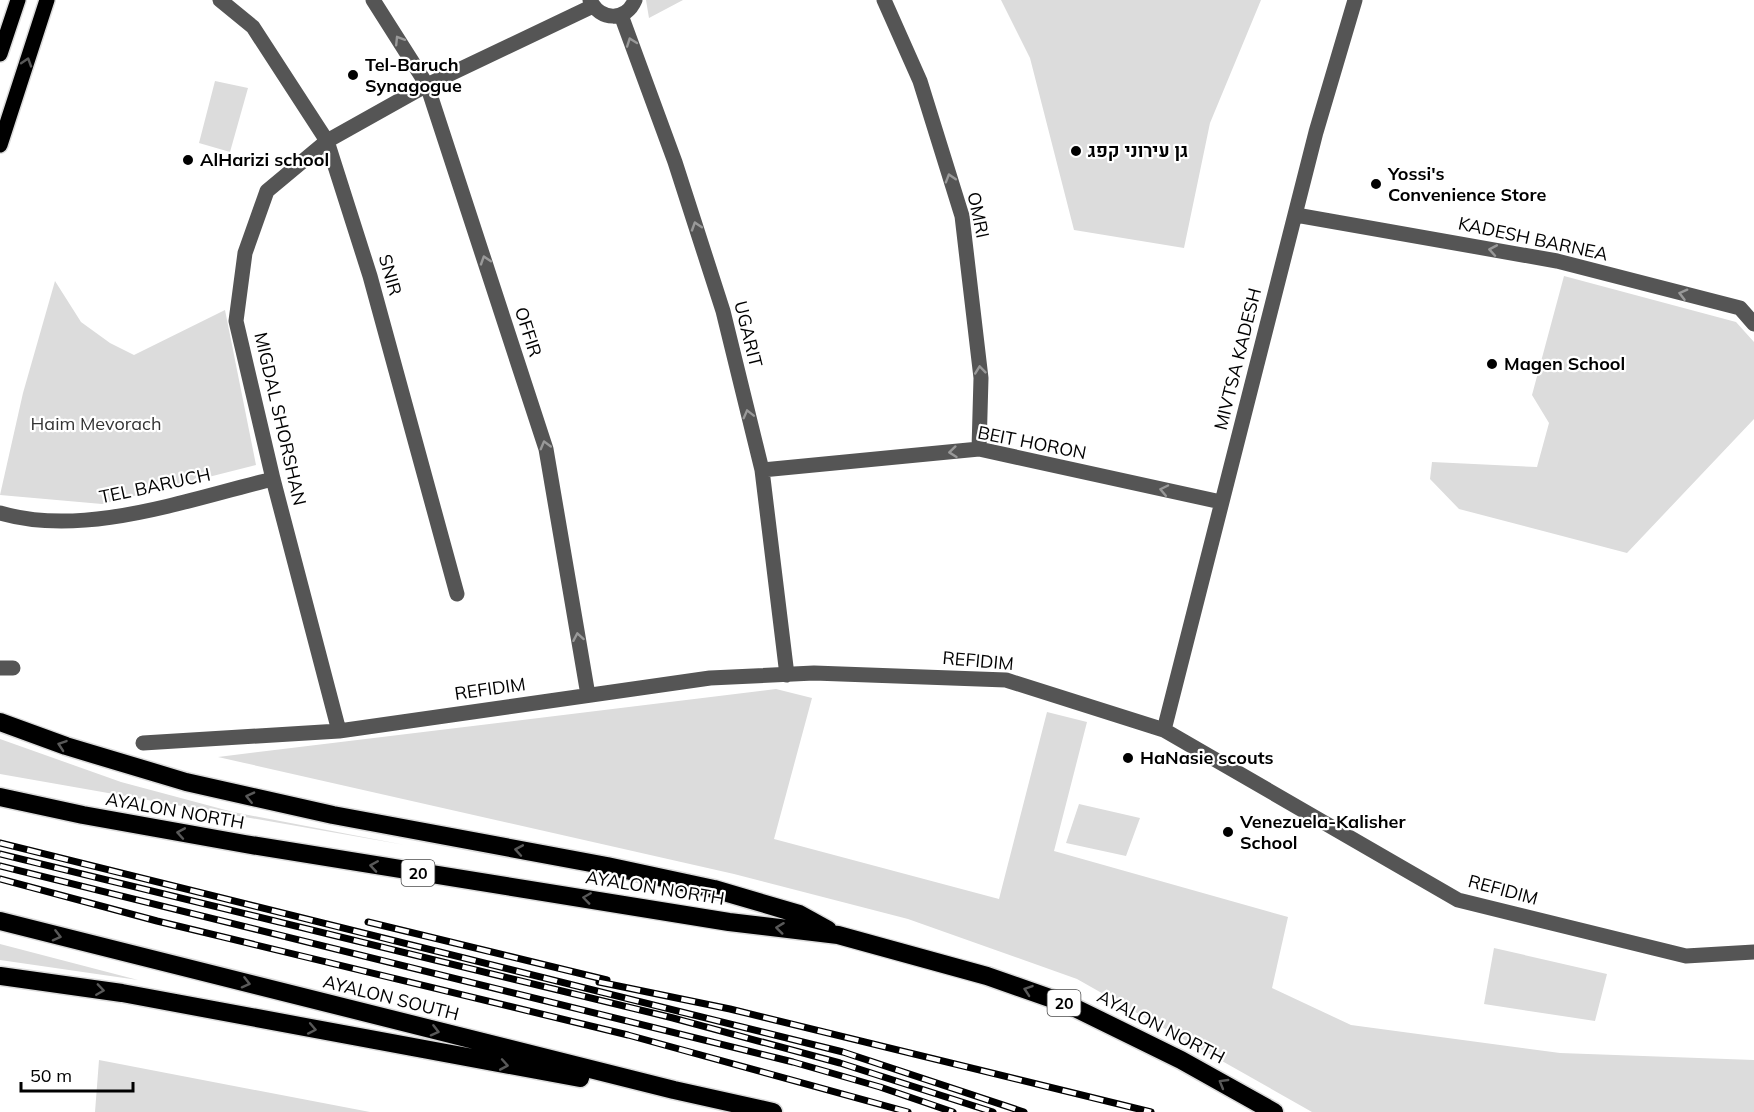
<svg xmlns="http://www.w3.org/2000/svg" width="1754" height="1112" font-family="Mulish,Heebo,sans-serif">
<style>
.green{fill:#dcdcdc}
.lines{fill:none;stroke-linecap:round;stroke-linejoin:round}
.major-casing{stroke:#dbdbdb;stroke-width:18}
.highway-casing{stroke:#dbdbdb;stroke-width:21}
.minor{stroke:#555;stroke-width:15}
.major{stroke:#000;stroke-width:15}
.highway{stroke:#000;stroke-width:18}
.rail-casing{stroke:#000;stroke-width:7}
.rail{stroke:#fff;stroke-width:4.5;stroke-dasharray:14;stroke-linecap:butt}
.oneway{stroke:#999}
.oneway2{stroke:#595959}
.poi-dot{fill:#000;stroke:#fff;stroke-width:2}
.labels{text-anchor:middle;stroke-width:4.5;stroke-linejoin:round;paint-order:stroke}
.shield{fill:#fff;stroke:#4c4c4c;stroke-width:1.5}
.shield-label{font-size:16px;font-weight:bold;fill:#000}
.poi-label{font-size:18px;font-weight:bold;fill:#000;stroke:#fff;text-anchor:start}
.street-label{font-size:18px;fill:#000;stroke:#fff}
.park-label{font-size:18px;fill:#333;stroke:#fff}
</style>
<rect width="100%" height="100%" fill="#fff"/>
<path class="green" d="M646,0H683L649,18Z
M1001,0H1261L1210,123L1184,248L1074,230L1030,58Z
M215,81L248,88L230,152L199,143Z
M1564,276L1736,322L1754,342V419L1627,553L1459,509L1430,479L1432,462L1537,467L1549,423L1532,395Z
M55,281L81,322L110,343L134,355L225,310L256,465L102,504L0,495L23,393Z
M776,689L812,698L774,839L999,899L1047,712L1087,722L1054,851L1288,917L1272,988L1351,1025L1560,1053L1754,1060V1112H1312L1077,979L908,919L734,874L218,757Z
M0,739L121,782L233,812L405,845L0,774Z
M1079,804L1140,818L1126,856L1066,843Z
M0,944L138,980L0,960Z
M1494,948L1607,974L1595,1021L1484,1004Z
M99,1060L370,1112H95Z"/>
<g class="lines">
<g class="major-casing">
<path id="major" d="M0,54L18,0
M0,145L47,0"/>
</g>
<g class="highway-casing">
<path id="highway" d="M0,722L66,746L186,782L333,815L607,866L714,889L799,914L828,930
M0,797L83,815L245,844L729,922L838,935L987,976L1067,1004L1181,1060L1274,1112
M0,921L674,1090L773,1112
M0,976L122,993L580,1078"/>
</g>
<path class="minor" d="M220,0L253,27L327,141L370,276L457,594
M373,0L427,85L546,449L588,695
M590,0C600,21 626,22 635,0
M884,0L920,81L962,216L981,378L979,449
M621,15L675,162L723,311L762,470L787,675
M1296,215L1557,261L1740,308L1754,324
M762,470L979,449L1221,502
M0,513C85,538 189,499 273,479
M0,668H13
M1164,730L1316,132L1355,0
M339,731L273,479L236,321L245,253L267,191L327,141L427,85L593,6
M143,743L339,731L710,678L814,673L1006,680L1164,730L1458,900L1686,956L1754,952"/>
<use href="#major" class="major"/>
<use href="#highway" class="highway"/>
<g class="rail-casing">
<path id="rail" d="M0,843L843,1052L1024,1112
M0,854L673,1018L840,1063L993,1112
M0,866L793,1062L880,1087L953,1112
M0,879L157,921L628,1035L908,1112
M368,922L607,980
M599,982L730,1009L1151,1112"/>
</g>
<use href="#rail" class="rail"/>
</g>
<defs><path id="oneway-chevron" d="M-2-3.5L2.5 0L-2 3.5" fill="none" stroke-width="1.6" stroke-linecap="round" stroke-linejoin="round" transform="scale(1.5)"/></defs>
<g class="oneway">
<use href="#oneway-chevron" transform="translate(399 40) rotate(-122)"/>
<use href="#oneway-chevron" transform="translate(631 42) rotate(-110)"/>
<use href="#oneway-chevron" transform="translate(950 178) rotate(-107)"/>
<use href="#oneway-chevron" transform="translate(696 226) rotate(-108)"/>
<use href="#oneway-chevron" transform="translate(1493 250) rotate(-170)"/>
<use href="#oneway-chevron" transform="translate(485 260) rotate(-108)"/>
<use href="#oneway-chevron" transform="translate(1683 294) rotate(-165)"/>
<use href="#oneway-chevron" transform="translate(980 370) rotate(-96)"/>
<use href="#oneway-chevron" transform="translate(748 414) rotate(-104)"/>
<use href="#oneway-chevron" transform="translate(545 445) rotate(-105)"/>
<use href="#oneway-chevron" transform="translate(953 452) rotate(174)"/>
<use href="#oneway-chevron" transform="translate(1164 490) rotate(-168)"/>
<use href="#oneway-chevron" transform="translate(578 637) rotate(-100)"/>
</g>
<g class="oneway2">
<use href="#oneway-chevron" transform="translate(27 62) rotate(-72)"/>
<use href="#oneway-chevron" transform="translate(62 745) rotate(-161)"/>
<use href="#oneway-chevron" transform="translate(250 797) rotate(-167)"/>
<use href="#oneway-chevron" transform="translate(181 833) rotate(-170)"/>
<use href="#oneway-chevron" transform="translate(519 850) rotate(-170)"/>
<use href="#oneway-chevron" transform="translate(374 866) rotate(-171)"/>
<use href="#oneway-chevron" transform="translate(587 898) rotate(-172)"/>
<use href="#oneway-chevron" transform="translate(780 928) rotate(-173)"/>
<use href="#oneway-chevron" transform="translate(57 936) rotate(14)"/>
<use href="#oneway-chevron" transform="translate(246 983) rotate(14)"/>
<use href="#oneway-chevron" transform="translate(100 990) rotate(8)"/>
<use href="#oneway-chevron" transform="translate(1028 990) rotate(-161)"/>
<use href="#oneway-chevron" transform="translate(312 1029) rotate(11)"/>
<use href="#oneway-chevron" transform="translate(435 1031) rotate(14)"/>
<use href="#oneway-chevron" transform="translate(504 1065) rotate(10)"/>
<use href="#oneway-chevron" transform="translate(1223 1083) rotate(-150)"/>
</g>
<g class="poi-dot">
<circle cx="353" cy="75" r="6"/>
<circle cx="1076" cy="151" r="6"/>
<circle cx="188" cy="160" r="6"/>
<circle cx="1376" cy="184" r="6"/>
<circle cx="1492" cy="364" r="6"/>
<circle cx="1128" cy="758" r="6"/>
<circle cx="1228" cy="832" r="6"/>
</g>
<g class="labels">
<g class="shield">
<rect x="401.5" y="860" width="33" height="26" rx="4.5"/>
<rect x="1047.5" y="990" width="33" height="26" rx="4.5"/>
</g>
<g class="shield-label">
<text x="418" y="879">20</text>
<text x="1064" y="1009">20</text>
</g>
<g class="poi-label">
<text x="365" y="71">Tel-Baruch<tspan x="365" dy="21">Synagogue</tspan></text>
<text x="1088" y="157">גן עירוני קפג</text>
<text x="200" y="166">AlHarizi school</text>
<text x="1388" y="180">Yossi's<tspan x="1388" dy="21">Convenience Store</tspan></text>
<text x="1504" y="370">Magen School</text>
<text x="1140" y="764">HaNasie scouts</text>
<text x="1240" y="828">Venezuela-Kalisher<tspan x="1240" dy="21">School</tspan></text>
</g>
<g class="street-label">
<text transform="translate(978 215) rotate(78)" y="6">OMRI</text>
<text transform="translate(1533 239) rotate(12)" y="6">KADESH BARNEA</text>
<text transform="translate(390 275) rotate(74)" y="6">SNIR</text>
<text transform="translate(528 332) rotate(72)" y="6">OFFIR</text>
<text transform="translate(748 334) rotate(76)" y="6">UGARIT</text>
<text transform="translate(1238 359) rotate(-76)" y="6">MIVTSA KADESH</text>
<text transform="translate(280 419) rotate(77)" y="6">MIGDAL SHORSHAN</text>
<text transform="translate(1032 443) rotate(11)" y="6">BEIT HORON</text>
<text transform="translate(155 486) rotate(-12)" y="6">TEL BARUCH</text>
<text transform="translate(978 661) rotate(5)" y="6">REFIDIM</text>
<text transform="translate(490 689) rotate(-8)" y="6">REFIDIM</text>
<text transform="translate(175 811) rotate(10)" y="6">AYALON NORTH</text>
<text transform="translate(655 888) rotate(9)" y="6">AYALON NORTH</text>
<text transform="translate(1503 890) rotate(15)" y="6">REFIDIM</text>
<text transform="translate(391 998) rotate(14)" y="6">AYALON SOUTH</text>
<text transform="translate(1161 1027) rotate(27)" y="6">AYALON NORTH</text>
</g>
<g class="park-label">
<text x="96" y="430">Haim Mevorach</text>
</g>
</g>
<path d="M21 1082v9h112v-9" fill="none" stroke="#000000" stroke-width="3"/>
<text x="30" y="1082" font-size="18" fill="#000000" stroke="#ffffff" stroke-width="4.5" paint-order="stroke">50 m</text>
</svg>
